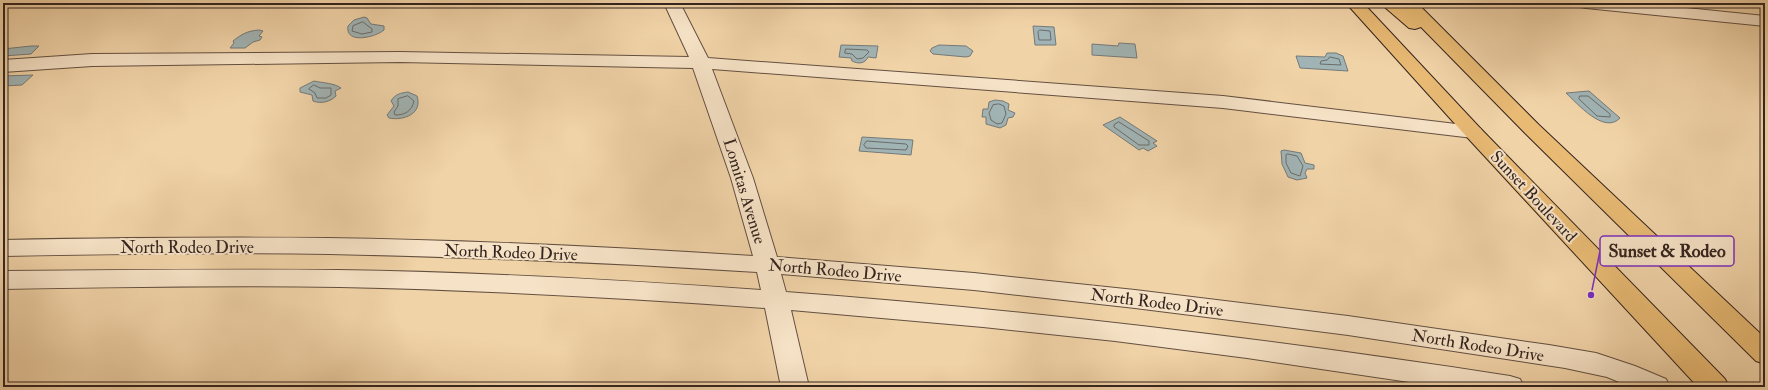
<svg xmlns="http://www.w3.org/2000/svg" width="1768" height="390" font-family="'IM FELL Double Pica',serif">
<style>
.water{fill:#a1b4b5;stroke:#757a79}
.lines{fill:none;stroke-linecap:round;stroke-linejoin:round}
.shore{stroke:#6a6c6a;stroke-width:1}
.minor-casing{stroke:#635041;stroke-width:2}
.major-casing{stroke:#34241f;stroke-width:2}
.minor{fill:#f6e2c6;fill-rule:evenodd}
.major{fill:#e8ba74;fill-rule:evenodd}
.labels{text-anchor:middle;stroke-width:4;stroke-linejoin:round;paint-order:stroke}
.street-label{font-size:17px;fill:#34241f;stroke:#f6e2c6}
.leader{fill:none;stroke:#7b2cbf;stroke-width:1.5}
.callout-dot{fill:#7b2cbf;stroke:#f6e2c6;stroke-width:1.5}
.callout{fill:#f6e2c6;stroke:#7b2cbf;stroke-width:1.5}
.callout-label{font-size:18px;text-anchor:middle;font-weight:bold;fill:#34241f}
</style>
<rect width="100%" height="100%" fill="#f1d3a8"/>
<filter id="stains"><feTurbulence type="fractalNoise" baseFrequency=".005" numOctaves="4"/><feColorMatrix values="0 0 0 0 .2 0 0 0 0 .09 0 0 0 0 .02 0 0 0 .5 -.17"/></filter>
<radialGradient id="worn" r=".72"><stop offset=".6" stop-color="#630" stop-opacity="0"/><stop offset="1" stop-color="#630" stop-opacity=".3"/></radialGradient>
<path class="water" d="M364,17L367,18L371,24L384,26V30C376,37 345,45 348,26L354,20Z
M1033,26L1054,27L1056,45H1035Z
M259,30L263,31L259,36L262,37L260,40L253,42L245,48H230L234,43L233,41C242,34 247,31 259,30Z
M1119,43L1135,44L1137,58L1092,55V44L1118,46Z
M841,45L878,46L876,58L868,57C865,64 858,64 852,61L851,58L839,57Z
M939,45L966,46L973,51L970,56L966,57L933,54L930,51L932,48Z
M31,46H39L31,54L3,56V49Z
M1327,53H1336L1343,56L1348,71L1300,68L1296,56L1325,57Z
M33,75L22,85L3,86V76Z
M314,81C323,83 334,83 341,88L335,91L336,96C330,102 321,104 313,101L312,95L300,92V88Z
M1589,91L1620,118C1604,135 1577,103 1566,93Z
M408,92L417,96C423,114 403,121 389,118L387,115L394,106L391,101C395,94 401,93 408,92Z
M995,100L1003,101L1009,104L1008,110L1015,113L1013,117L1008,118L1006,125L1000,128L986,124V117H982L983,109H988L989,102Z
M1120,117L1157,141L1153,143L1157,146L1148,151L1143,148L1139,150L1103,125Z
M862,137L913,140L911,155L859,151Z
M1284,150L1301,153L1305,163L1314,165V169H1307L1305,173L1307,178L1297,180L1288,177L1282,164L1281,151Z"/>
<g class="lines">
<path class="shore" d="M363,22L372,29V32L362,34L352,31L353,26Z
M1040,30L1050,31L1051,40H1039L1038,32Z
M846,49L867,50L869,52L863,58L857,59L852,54L845,53Z
M1330,57L1339,59L1341,65L1320,64L1321,61L1327,60Z
M314,85L320,88H331V95L326,98H317L315,93L309,89Z
M408,96L414,101C412,111 405,115 395,115L394,112L398,106V99Z
M1580,96H1588L1610,114V117L1597,116L1579,99Z
M999,104L1004,106L1006,114L1002,123L997,124L991,120L989,113L993,105Z
M1119,122L1149,141V145H1139L1114,127V125Z
M867,141L906,144L908,146L906,150L866,148L864,145Z
M1288,154L1297,156L1303,166L1300,176L1291,173L1286,163V155Z"/>
<g class="minor-casing">
<path id="minor" d="M664,3H680L708,58L1223,96L1473,126L1480,128L1483,132L1480,136L1473,138L1223,108L712,69L753,178L777,257L974,273L1135,290L1348,316L1549,345L1596,353L1635,366L1666,379L1670,387H1631L1607,377L1565,368L1348,335L1135,308L974,290L781,274L786,292C1029,310 1270,339 1510,376L1520,379L1524,387H1443L1247,358L1115,341L983,327L791,310L809,387H781L765,308C624,298 482,290 340,287C228,285 115,287 3,289V271C115,270 227,269 338,270C479,272 620,280 761,290L757,272C614,263 472,257 329,254C220,252 112,254 3,256V240C111,238 219,237 327,238C469,240 611,247 753,256L731,178L693,68L400,62L92,66L3,72V60L92,54L400,52L689,57Z
M1578,3H1637L1765,16V26L1586,8L1580,7Z"/>
</g>
<g class="major-casing">
<path id="major" d="M1346,3H1363L1480,128L1725,379L1729,387H1698L1466,136Z
M1380,3H1417L1539,125L1765,338V364L1756,361L1525,133L1421,27L1415,29L1409,28Z"/>
</g>
<use href="#minor" class="minor"/>
<use href="#major" class="major"/>
</g>
<g class="labels">
<g class="street-label">
<text transform="translate(745 191) rotate(73)" y="6">Lomitas Avenue</text>
<text transform="translate(1534 196) rotate(47)" y="6">Sunset Boulevard</text>
<text x="187" y="253">North Rodeo Drive</text>
<text transform="translate(511 252) rotate(2)" y="6">North Rodeo Drive</text>
<text transform="translate(835 270) rotate(5)" y="6">North Rodeo Drive</text>
<text transform="translate(1157 302) rotate(7)" y="6">North Rodeo Drive</text>
<text transform="translate(1478 345) rotate(9)" y="6">North Rodeo Drive</text>
</g>
</g>
<path class="leader" d="M1591 295L1600 251"/>
<circle class="callout-dot" cx="1591" cy="295" r="4"/>
<rect class="callout" x="1600" y="236" width="134" height="30" rx="4"/>
<g class="callout-label">
<text x="1667" y="257">Sunset &amp; Rodeo</text>
</g>
<rect width="1768" height="390" fill="none" stroke="#f1d3a8" stroke-width="16"/>
<rect x="4" y="4" width="1760" height="382" fill="none" stroke="#34241f" stroke-width="2"/>
<rect x="8" y="8" width="1752" height="374" fill="none" stroke="#34241f"/>
<rect width="100%" height="100%" filter="url(#stains)"/>
<rect width="100%" height="100%" fill="url(#worn)"/>
</svg>
